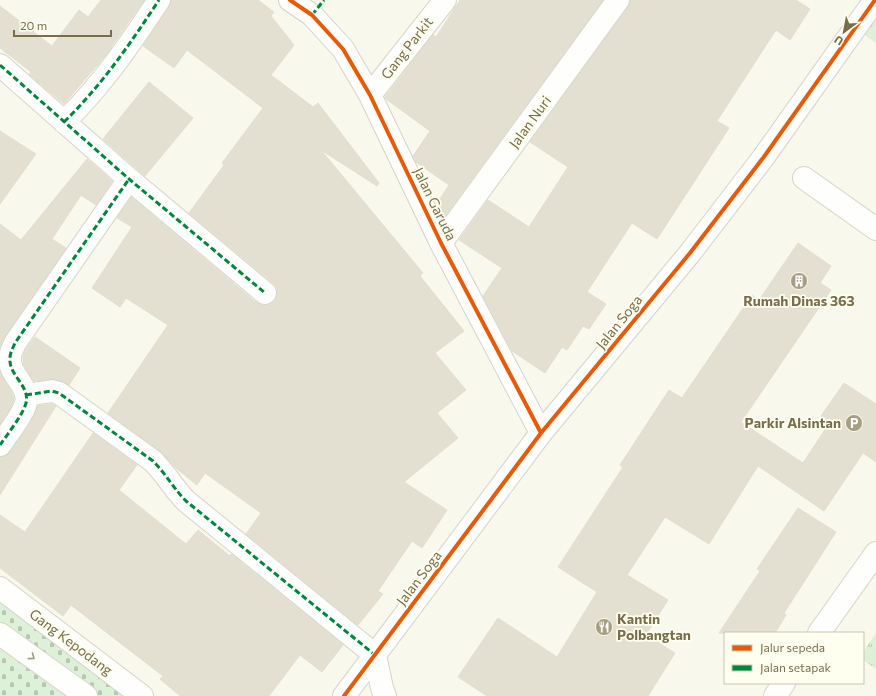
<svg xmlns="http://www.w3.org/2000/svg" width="876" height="696" font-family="Commissioner,sans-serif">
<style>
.grass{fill:url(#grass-tufts)}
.cemetery{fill:url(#cemetery-stones)}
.building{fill:#e3e0d1;stroke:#e2dfcf}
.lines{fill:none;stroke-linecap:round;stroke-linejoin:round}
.minor-casing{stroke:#d6d4c8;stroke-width:24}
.minor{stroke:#fefefc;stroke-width:22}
.quiet{stroke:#00873e;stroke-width:3;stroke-dasharray:6 3;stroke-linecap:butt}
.cycleway-casing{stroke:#ffffef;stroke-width:6}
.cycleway{stroke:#e8590c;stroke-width:4}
.oneway{stroke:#a19880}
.labels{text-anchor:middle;stroke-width:3.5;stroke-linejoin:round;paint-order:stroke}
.street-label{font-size:14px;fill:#796d4b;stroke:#ffffef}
.poi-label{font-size:14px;font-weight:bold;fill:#796d4b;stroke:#ffffef}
</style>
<defs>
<pattern id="grass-tufts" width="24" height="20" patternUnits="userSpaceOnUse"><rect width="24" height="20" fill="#dcf1d7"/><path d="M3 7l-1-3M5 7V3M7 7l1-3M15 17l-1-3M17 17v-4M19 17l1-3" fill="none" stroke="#b7c7b0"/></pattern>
<pattern id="cemetery-stones" width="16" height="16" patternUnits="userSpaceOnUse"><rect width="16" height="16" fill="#dcf1d7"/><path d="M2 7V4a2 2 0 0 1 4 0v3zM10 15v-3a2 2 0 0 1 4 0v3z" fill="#b7c7b0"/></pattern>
</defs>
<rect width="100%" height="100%" fill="#f8f8ed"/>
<path class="grass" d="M876,4V43L857,30Z
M876,633V669L863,660V652Z"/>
<path class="cemetery" d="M0,592L142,696H0Z"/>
<path class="building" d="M101,0H144L105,56L64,104L29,74L31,72L0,48V6L52,46L79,10L88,17Z
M171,0H258L274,12L271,16L294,45L271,75L313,107L318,103L379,183L377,186L321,150L423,273L420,276L464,331L435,353L466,390L437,413L458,438L404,482L447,510L422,548L412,541L378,591L383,594L358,625L246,534L261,513L205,473L197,485L177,469L160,451L108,413L168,325L126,298L120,307L92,288L132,227L117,218L131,197L257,303L263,305H270L275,301L277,295V288L273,283L189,213L224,165L222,163L263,108L187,50L174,68L143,46L169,7Z
M460,0H603L443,219L436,205L449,185L416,162L413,156L430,131L386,99L385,97L433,35L436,37Z
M630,0H796L810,9L790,40L776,30L717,121L729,128L657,239L632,223L587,292L606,304L589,329L583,326L567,350L562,347L545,373L512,351L483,296L502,268L459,240L488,200L529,227L568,167L530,142L628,7Z
M149,82L193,118L145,176L103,139Z
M0,131L36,154L0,204Z
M87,159L112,181L96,205L81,195L52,239L66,248L5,336L0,346V224L21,240Z
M798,243L831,266L820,283L831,290L741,422L803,463L830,422L821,416L844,383L876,404V462L863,453L824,511L758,466L709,544L665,517L627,575L668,600L646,635L675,653L648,696H487L458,677L498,618L557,657L597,592L558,567L623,467L620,465L669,390L682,398L752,295L759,300Z
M35,337L80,368L69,385L55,379L34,381L24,365L23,358L26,349Z
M0,372L12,393L14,399L10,409L0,424Z
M51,404L56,406L0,495V457L6,456L10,452L31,422L38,406Z
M93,433L137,465L119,490L186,544L198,530L230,556L231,554L343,645L322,672L300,655L269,696H180L160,679L163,676L71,605L63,616L0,568V515L25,532Z
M798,508L836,532L784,613L786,615L775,633H719L760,571L757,569Z"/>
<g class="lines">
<g class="minor-casing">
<path id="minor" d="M290,0L312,15L343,49L370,95L441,243L541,433
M0,65L129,179L265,293
M370,95L445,0
M64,122C102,85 130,44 159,0
M804,178L876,229
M441,243L618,0
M26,395L52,391L59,393L153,461C166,474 174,489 186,501L375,655
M0,445C7,435 21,417 25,406C33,387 8,376 10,358C10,353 13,348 15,343L129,179
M0,588L142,696
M819,633L876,553
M0,634L86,696
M375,655L382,688L385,696
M344,696L541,433L690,253L763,158L875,0
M775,696L784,683"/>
</g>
<use href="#minor" class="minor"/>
<path class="quiet" d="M312,15L324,0
M0,65L129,179L265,293
M64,122C102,85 130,44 159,0
M26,395L52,391L59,393L153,461C166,474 174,489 186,501L375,655
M0,445C7,435 21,417 25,406C33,387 8,376 10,358C10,353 13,348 15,343L129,179"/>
<g class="cycleway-casing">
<path id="cycleway" d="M290,0L312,15L343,49L370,95L441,243L541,433
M344,696L541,433L690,253L763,158L875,0"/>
</g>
<use href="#cycleway" class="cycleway"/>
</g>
<defs><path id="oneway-chevron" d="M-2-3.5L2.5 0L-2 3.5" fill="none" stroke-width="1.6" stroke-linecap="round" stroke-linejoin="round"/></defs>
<use class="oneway" href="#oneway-chevron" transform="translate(32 657) rotate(36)"/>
<defs>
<g id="building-disc" transform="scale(0.9)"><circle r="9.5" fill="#a59e84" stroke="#ffffef"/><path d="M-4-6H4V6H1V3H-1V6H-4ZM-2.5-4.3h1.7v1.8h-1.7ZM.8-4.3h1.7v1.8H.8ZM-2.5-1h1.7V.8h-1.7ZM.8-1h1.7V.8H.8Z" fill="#fff"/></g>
<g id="parking-disc" transform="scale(0.9)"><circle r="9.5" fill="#a59e84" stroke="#ffffef"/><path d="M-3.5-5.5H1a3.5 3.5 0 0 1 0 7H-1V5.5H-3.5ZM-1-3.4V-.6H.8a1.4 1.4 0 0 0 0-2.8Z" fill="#fff"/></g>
<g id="restaurant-disc" transform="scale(0.9)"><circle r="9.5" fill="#a59e84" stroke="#ffffef"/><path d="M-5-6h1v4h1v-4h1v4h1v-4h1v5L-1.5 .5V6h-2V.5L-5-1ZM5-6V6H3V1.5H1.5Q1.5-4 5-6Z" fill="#fff"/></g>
</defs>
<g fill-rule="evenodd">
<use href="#building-disc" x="799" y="281"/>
<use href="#parking-disc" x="854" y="423"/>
<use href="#restaurant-disc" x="604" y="627"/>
</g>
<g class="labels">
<g class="street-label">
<text transform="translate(407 48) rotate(-52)" y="5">Gang Parkit</text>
<text transform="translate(530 122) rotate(-54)" y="5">Jalan Nuri</text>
<text transform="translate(435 204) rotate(64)" y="5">Jalan Garuda</text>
<text transform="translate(619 322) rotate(-51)" y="5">Jalan Soga</text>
<text transform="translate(419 578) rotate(-53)" y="5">Jalan Soga</text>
<text transform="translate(71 642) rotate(37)" y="5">Gang Kepodang</text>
</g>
<g class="poi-label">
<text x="799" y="306">Rumah Dinas 363</text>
<text x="841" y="428" text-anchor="end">Parkir Alsintan</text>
<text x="617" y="624" text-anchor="start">Kantin<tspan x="617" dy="16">Polbangtan</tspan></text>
</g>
</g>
<rect x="724" y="632" width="140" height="52" fill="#ffffef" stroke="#c9c5ad"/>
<rect x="732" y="645" width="20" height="6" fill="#e8590c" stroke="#c9c5ad"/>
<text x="760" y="652" font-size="12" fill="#796d4b">Jalur sepeda</text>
<rect x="732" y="665" width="20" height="6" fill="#00873e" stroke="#c9c5ad"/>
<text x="760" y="672" font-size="12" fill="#796d4b">Jalan setapak</text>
<g transform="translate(844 32) rotate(212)" stroke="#ffffef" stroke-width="3" paint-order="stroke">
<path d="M0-3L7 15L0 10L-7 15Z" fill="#796d4b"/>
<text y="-6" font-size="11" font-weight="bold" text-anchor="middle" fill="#796d4b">U</text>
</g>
<path d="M14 30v6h97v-6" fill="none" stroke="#796d4b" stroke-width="2"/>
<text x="20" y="30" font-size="12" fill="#796d4b" stroke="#ffffef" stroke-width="3" paint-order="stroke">20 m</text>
</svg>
